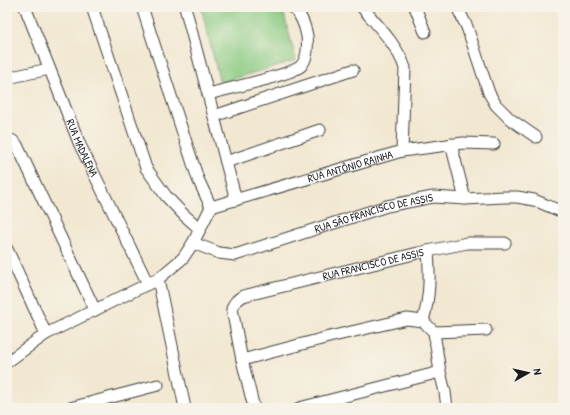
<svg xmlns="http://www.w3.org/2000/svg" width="570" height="415" font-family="'Patrick Hand',sans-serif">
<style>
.green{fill:#89c981;stroke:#52724e}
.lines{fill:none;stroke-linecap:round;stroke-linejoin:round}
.minor-casing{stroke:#3c3b37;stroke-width:13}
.minor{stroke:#fff;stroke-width:11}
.labels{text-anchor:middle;stroke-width:3;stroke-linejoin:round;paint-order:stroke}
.street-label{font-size:11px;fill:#1c1c1c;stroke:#f7f3e8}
</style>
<rect width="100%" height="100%" fill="#f7f3e8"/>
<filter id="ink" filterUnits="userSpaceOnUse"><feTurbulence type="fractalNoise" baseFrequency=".025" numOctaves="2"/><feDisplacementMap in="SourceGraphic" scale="8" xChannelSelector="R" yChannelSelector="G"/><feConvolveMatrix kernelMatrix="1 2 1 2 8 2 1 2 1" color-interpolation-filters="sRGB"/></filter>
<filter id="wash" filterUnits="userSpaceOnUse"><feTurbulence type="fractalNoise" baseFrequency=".012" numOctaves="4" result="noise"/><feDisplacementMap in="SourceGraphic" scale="16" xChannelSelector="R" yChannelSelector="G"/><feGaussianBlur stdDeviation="0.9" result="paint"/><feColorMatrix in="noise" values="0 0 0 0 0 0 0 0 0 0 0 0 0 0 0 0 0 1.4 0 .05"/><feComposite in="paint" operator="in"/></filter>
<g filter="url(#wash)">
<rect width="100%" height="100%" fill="#f2e8d2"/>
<path class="green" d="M201,7H282L296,60L220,83Z"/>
</g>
<g filter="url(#ink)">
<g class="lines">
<g class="minor-casing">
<g id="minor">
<path id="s1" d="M25,7L80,145L148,284"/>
<path d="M92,7L146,168L166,196L184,215L200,229"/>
<path d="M142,7L198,179L211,207"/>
<path d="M185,7L236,200"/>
<path d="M362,7C377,25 398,46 405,68L402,151"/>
<path d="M415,7L425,32"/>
<path d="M457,7L467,27L489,93L496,105L510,119L536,137"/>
<path d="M7,78L49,69"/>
<path d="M209,94C226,89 291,75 301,66C308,58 308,46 307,36C305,25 301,14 292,7"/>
<path d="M214,116L353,70"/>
<path d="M7,138L13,141L17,145L95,310"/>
<path d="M451,144L465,199"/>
<path d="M226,162L320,130"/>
<path id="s2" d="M211,207L402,151L463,143L494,144"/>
<path id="s3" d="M193,243L219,253L235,255L387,206L433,197L465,199L504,197H517L534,200L558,210"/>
<path d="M7,249L46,334"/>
<path d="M158,279L185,408"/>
<path d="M423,321C430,296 430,276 428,251"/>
<path d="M434,332L486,330"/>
<path d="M242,360L329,337L407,319L423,321L434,332L440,372L445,392L447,408"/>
<path d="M7,362L46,334L158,279L183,258L193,243L211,207"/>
<path d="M70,408L158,385"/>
<path id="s4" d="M254,408L242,360L232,309C234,302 237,300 243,296L418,253L467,243H505"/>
<path d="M299,408L440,372"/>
</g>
</g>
<use href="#minor" class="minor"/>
</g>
</g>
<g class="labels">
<g class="street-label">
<text dy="4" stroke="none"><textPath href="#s1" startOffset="152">RUA MADALENA</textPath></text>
<text dy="4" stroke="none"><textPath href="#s2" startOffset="145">RUA ANTÔNIO RAINHA</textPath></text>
<text dy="4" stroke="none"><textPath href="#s3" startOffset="189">RUA SÃO FRANCISCO DE ASSIS</textPath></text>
<text dy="4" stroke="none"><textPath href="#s4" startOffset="253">RUA FRANCISCO DE ASSIS</textPath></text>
</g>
</g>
<rect width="570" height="415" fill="none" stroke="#f7f3e8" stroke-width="24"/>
<g transform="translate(528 373) rotate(82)" stroke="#f7f3e8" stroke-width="3" paint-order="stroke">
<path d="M0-3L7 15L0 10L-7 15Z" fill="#1c1c1c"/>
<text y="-6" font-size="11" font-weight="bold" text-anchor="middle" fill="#1c1c1c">N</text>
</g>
</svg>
